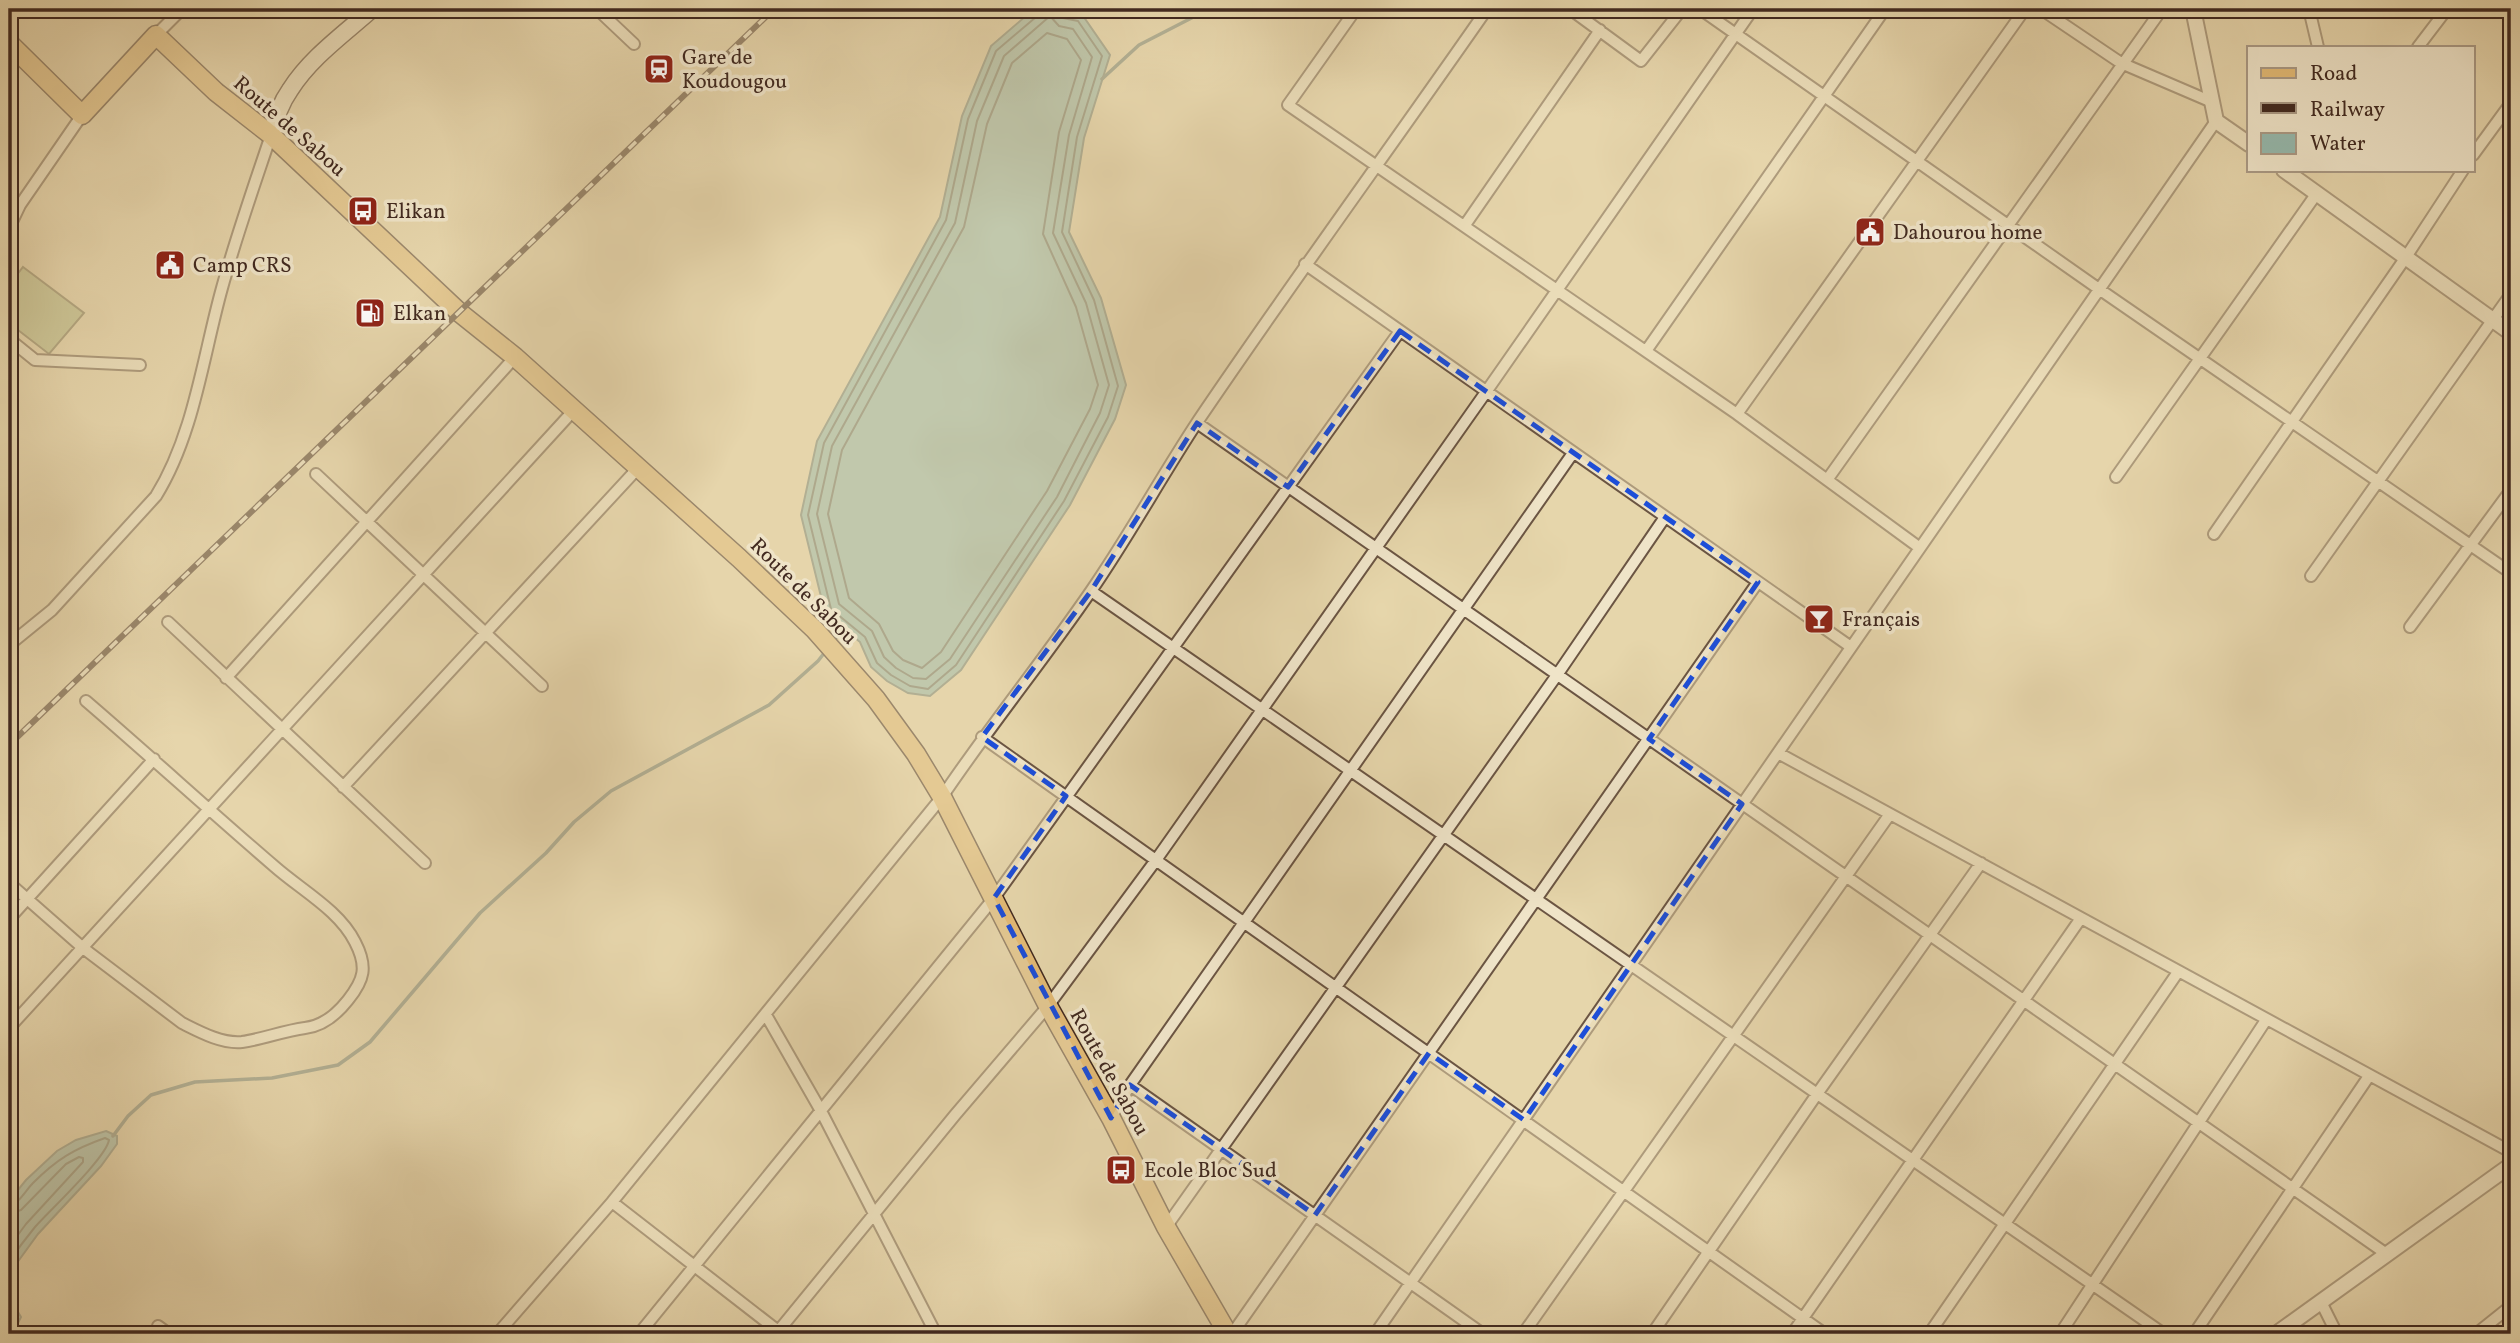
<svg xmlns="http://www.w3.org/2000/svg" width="2520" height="1343" font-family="Vollkorn,serif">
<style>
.green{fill:#b6bd88;stroke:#7c7454;stroke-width:2}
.water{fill:#96b9ad;stroke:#748075;stroke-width:2}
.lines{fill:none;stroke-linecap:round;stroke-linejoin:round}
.shore{stroke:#6c7266;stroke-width:2}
.stream{stroke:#748075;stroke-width:3.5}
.minor-casing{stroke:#6b5543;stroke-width:14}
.tertiary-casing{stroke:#6b5543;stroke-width:18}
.secondary-casing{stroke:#422a20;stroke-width:19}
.primary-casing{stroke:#422a20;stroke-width:21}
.minor{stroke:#efe4c8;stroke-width:10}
.tertiary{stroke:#efe4c8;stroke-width:14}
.secondary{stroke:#efe4c8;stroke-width:16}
.primary{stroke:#e3bb76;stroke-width:18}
.rail-casing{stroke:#422a20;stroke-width:6}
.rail{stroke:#efe4c8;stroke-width:3.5;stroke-dasharray:10;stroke-linecap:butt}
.marked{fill:none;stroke:#1d4ed8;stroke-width:5;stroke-dasharray:14 9;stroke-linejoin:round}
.labels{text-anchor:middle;stroke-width:7;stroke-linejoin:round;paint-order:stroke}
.poi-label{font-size:21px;fill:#422a20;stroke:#efe4c8;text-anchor:start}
.street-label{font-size:21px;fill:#422a20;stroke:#efe4c8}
</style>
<rect width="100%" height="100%" fill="#e6d6ab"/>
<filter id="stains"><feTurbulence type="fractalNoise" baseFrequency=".00286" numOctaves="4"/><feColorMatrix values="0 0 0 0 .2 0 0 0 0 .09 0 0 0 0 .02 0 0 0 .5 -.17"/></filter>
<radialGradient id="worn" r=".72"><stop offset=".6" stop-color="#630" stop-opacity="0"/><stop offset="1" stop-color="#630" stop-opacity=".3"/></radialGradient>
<path class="green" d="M23,267L84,313L49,354L9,323V285Z"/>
<path class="water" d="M1034,9L1081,13L1110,55L1084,138L1069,232L1101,298L1126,385L1115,419L1070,505L961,670L930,696L908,693L887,681L871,667L860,642L825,613L801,515L817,441L940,217L962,116L991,46Z
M106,1131L117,1136V1144L101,1166L38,1234L14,1267L12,1302L21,1317L17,1325L9,1328V1201L26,1180L57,1151L76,1140Z"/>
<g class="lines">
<path class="shore" d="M1039,9L1036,17L996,51L968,119L946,220L824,443L808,515L831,609L865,637L877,663L891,675L910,686L928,689L956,665L1064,501L1108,417L1118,386L1094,300L1062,232L1077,137L1102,56L1078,21L1063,18L1060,9
M1050,16L1059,26L1073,29L1092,57L1069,135L1053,233L1086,303L1109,385L1100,413L1057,497L950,659L926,679L913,678L896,668L884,657L872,631L839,604L817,514L832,446L955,223L977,121L1004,56Z
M1047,33L1067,39L1081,60L1059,132L1043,234L1076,307L1098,385L1090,409L1047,491L941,652L922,668L903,660L893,651L879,624L849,598L828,514L842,450L964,227L987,124L1012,63Z
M9,1205C20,1203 25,1191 33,1183C57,1159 74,1149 105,1138L109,1140C106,1158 50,1210 35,1227C26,1238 17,1250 9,1262
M9,1214L21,1210L66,1164L79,1157L83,1158V1162L26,1224L9,1247"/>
<path class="stream" d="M1102,79L1139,45L1209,9
M832,643L843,628
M113,1136L128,1116L151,1095L195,1082L272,1078L338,1065L370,1042L480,913L546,853L574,822L611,791L769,705L818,661L825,652"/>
<g class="minor-casing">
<path id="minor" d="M597,9L634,44
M1356,9L1288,105L1737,414L1920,548
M1570,9L1641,61L1682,9
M1700,9L2099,289L2511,573
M2041,9L2121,63L2212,102
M2309,9L2318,47
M156,35L182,9
M2418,47L2447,9
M2473,155L2511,103
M1465,225L1600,30
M9,228L20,205L82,115
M1305,264L1851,647
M9,339L35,360L140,365
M1646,351L1885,9
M1737,414L2025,9
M1197,423L2388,1255
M316,474L542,686
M2116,477L2317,193
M1827,480L2162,9
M2214,534L2406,257L2463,170
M2311,576L2511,294
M1091,591L2164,1334
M168,622L425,863
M2410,627L2511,490
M9,645L52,610L156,496C194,435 203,356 222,288C236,237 254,186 271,135
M226,678L515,357
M2509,680L2511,677
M982,737L1825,1334
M1778,753L2511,1152
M343,787L639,467
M9,883L83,948L182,1023C200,1032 222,1044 242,1042C263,1039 283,1031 305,1028C323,1026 337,1014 348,1000C364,980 368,967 355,942C339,910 301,890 274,866C211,812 150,756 86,701
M9,919L154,759
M766,1015L821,1111L936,1334
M9,1028L574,410
M1130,1085L1483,1334
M1111,1118L1130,1085L1573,453
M612,1202L782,1334
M1166,1227L1557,675L1665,517
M2321,1302L2337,1334
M158,1326L169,1334
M497,1334L612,1202L942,797C989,727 1043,661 1091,591C1129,536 1161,477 1198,421C1292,282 1391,147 1487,9
M639,1334L994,898L1400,331
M776,1334L955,1115L1048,1006L1156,860L1486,392L1753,9
M1232,1334L1758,582
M1375,1334L2216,121
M1523,1334L1890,814
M1652,1334L1817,1094L1981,863
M1792,1334L2081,918
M1929,1334L2178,972
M2060,1334L2266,1020
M2194,1334L2369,1076
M2476,1334L2511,1306"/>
</g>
<g class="tertiary-casing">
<path id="tertiary" d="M2193,9L2216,121L2249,144
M2284,170L2511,333
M2276,1334L2511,1165"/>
</g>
<g class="secondary-casing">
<path id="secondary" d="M271,135C276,119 280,104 290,90C310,58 344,34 372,9"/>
</g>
<g class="primary-casing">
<path id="primary" d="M9,43L82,115L156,35L216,92L271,135L460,313L515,357L739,558L815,630L876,699L916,754L942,797L1048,1006L1111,1118L1166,1227L1228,1334"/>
</g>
<use href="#minor" class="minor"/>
<use href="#tertiary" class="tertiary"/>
<use href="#secondary" class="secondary"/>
<use href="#primary" class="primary"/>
<g class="rail-casing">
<path id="rail" d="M9,745L774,9"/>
</g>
<use href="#rail" class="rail"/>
</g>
<path d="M0 0H2520V1343H0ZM1400,331L1758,582L1649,739L1742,804L1524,1120L1429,1053L1315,1215L1130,1085L1111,1118L994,898L1066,796L982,737L1091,591L1197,423L1288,487Z" fill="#e6d6ab" fill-opacity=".55" fill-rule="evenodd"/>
<path class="marked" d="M1400,331L1758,582L1649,739L1742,804L1524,1120L1429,1053L1315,1215L1130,1085L1111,1118L994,898L1066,796L982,737L1091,591L1197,423L1288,487Z"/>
<defs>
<g id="station-square" transform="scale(1.575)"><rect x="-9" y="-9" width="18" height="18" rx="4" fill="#8f2418" stroke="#efe4c8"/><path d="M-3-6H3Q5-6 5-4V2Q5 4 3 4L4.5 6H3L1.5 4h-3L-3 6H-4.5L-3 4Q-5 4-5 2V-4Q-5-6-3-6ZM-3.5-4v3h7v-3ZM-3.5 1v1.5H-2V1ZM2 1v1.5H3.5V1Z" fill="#fff"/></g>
<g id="bus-square" transform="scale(1.575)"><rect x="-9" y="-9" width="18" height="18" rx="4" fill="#8f2418" stroke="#efe4c8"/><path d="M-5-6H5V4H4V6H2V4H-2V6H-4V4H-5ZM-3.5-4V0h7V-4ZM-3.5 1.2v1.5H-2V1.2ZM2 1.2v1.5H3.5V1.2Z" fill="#fff"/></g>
<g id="civic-square" transform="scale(1.575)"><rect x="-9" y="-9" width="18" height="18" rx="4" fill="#8f2418" stroke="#efe4c8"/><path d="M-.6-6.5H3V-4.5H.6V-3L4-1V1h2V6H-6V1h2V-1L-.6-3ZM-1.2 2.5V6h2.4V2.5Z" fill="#fff"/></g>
<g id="fuel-square" transform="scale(1.575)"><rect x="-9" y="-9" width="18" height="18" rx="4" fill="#8f2418" stroke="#efe4c8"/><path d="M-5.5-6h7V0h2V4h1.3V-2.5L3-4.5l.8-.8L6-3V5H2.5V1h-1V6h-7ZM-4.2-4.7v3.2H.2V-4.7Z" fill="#fff"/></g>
<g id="bar-square" transform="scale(1.575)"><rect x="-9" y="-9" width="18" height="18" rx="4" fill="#8f2418" stroke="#efe4c8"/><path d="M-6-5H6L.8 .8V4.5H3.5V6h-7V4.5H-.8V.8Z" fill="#fff"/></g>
</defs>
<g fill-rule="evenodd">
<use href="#station-square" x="659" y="69"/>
<use href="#bus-square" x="363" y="211"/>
<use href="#civic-square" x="1870" y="232"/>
<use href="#civic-square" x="170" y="265"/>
<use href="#fuel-square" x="370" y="313"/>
<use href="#bar-square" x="1819" y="619"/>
<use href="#bus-square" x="1121" y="1170"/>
</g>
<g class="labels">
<g class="poi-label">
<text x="682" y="64">Gare de<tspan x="682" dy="24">Koudougou</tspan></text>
<text x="386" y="218">Elikan</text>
<text x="1893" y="239">Dahourou home</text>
<text x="193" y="272">Camp CRS</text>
<text x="393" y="320">Elkan</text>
<text x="1842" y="626">Français</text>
<text x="1144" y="1177">Ecole Bloc Sud</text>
</g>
<g class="street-label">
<text transform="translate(290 126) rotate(41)" y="7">Route de Sabou</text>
<text transform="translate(804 591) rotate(45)" y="7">Route de Sabou</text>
<text transform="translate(1110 1072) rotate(61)" y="7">Route de Sabou</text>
</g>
</g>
<rect width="2520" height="1343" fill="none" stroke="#e6d6ab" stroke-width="35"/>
<rect x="10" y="10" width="2499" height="1322" fill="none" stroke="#422a20" stroke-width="3.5"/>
<rect x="18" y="18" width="2485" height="1308" fill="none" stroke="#422a20" stroke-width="2"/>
<rect x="2247" y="46" width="228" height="126" fill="#efe4c8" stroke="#aa9a85" stroke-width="2"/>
<rect x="2261" y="68" width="35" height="10" fill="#e3bb76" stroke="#aa9a85" stroke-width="2"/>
<text x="2310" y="80" font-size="21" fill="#422a20">Road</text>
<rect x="2261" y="103" width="35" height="10" fill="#422a20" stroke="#aa9a85" stroke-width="2"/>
<text x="2310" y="116" font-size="21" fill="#422a20">Railway</text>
<rect x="2261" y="133" width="35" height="21" fill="#96b9ad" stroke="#aa9a85" stroke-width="2"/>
<text x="2310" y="150" font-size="21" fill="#422a20">Water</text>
<rect width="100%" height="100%" filter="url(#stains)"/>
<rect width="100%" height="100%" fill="url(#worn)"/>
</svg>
